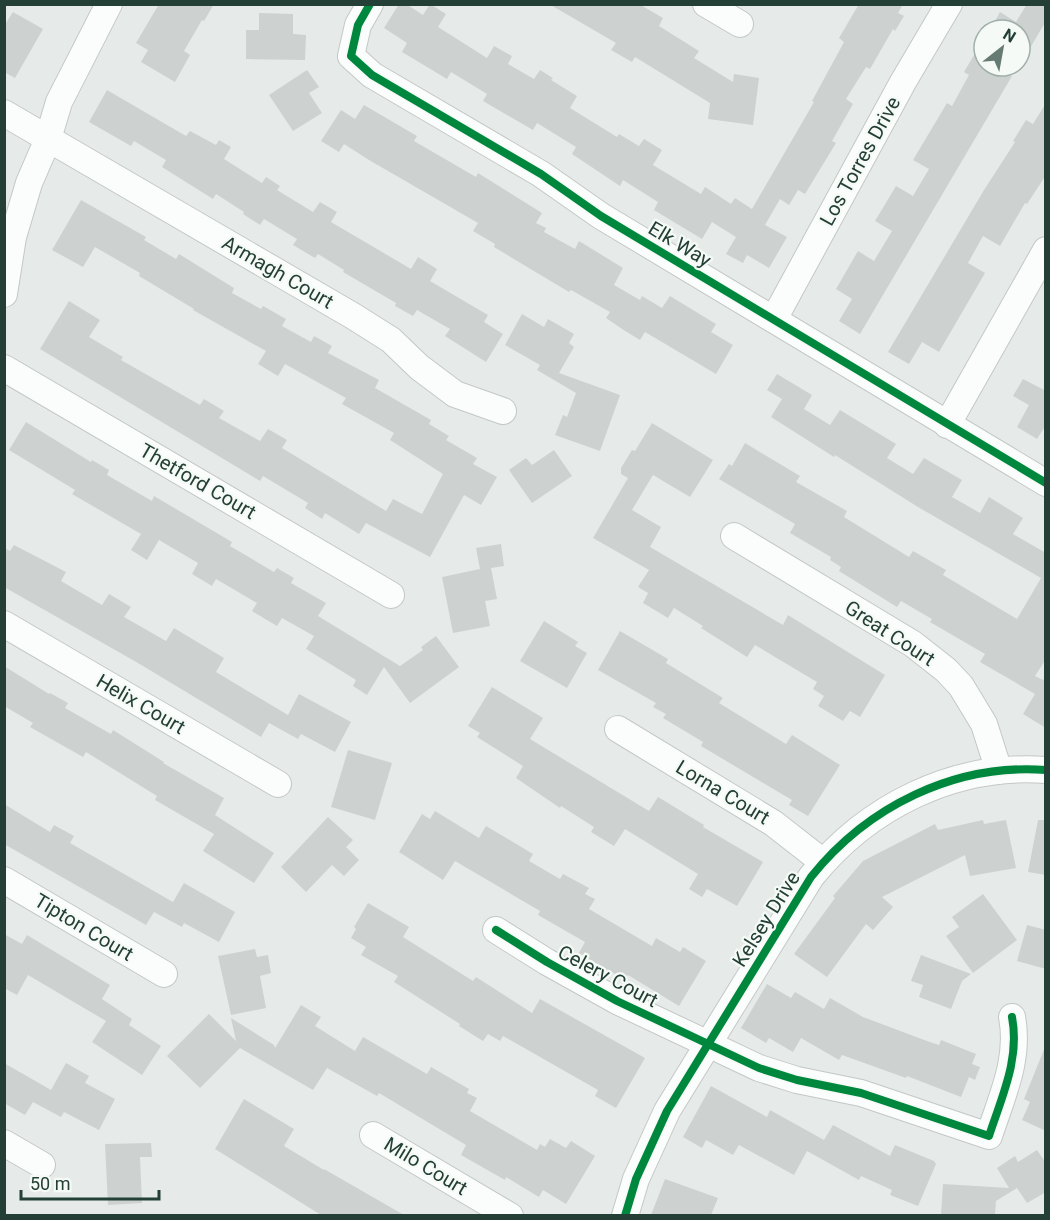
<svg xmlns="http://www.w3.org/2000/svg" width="1050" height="1220" font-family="Roboto,sans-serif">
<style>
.building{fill:#cdd2d0}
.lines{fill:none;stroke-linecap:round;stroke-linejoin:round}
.minor-casing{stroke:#c3c8c6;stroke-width:28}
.minor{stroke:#fbfcfc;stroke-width:26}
.cycleway-casing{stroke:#f5faf7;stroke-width:11}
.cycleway{stroke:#00873e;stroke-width:8}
.labels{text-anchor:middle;stroke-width:4.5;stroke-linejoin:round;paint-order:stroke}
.street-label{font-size:20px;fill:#233f36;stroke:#f5faf7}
</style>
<rect width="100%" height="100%" fill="#e6ebe9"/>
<path class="building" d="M159,4H214L204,21L202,20L184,51L190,55L175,82L141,62L148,50L136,43Z
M399,4H406L423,15L430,4L446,14L438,27L487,58L494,46L512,56L508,64L534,79L540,70L553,78L551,80L577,96L570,108L617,137L619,134L639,146L644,139L662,150L653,165L701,194L705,187L731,204L735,198L752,209L814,102L812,101L844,42L839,38L859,4H903L898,13L904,16L895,31L893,29L870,69L866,67L846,99L853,104L832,141L836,143L805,194L798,190L789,205L780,199L765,225L787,237L769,268L747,255L743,263L726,254L736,237L712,222L702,239L654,210L658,202L623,180L620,186L572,154L576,147L537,123L533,130L483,101L487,94L451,72L447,79L402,52L407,43L384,28Z
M549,4H639L663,18L659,26L699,51L694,58L733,82L734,74L759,78L753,125L708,119L710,103L635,57L632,62L611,50L616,43Z
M1027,4H1046V21L1020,65V30H990L1000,12L1016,22Z
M13,12L43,29L15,78L4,72V26Z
M259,13L293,14V34L306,35L305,60L246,59V30H259Z
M974,55L984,61V66H993L1012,76L860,334L839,321L852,299L836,289L858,251L874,261L892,231L875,221L896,186L913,196L929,169L913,160L947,103L952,106L969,75L964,72Z
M307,70L319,87L309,93L322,113L293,131L269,95Z
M107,90L186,136L190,131L216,145L219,140L231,147L224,159L262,183L266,177L280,186L277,190L313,212L320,202L337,212L331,222L411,269L418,257L437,269L430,281L488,315L484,322L503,334L486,362L445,336L450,329L417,310L413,316L395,306L396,303L343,272L344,270L318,254L315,258L293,245L297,239L264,219L260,225L243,214L244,212L216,194L213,199L162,167L166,160L134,141L131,146L89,122Z
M1046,103V175L1027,204L1025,203L1000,246L983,236L968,263L985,273L939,352L922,342L909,364L888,352L984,190L1015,142L1013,141L1026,120L1033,124Z
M364,105L417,136L414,141L476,177L478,173L542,213L536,223L546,228L544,232L575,249L579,241L623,268L614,285L640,300L642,296L662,308L670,296L716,324L711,332L733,345L716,374L645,332L640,340L622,329L606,318L610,312L571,290L569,292L494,247L495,244L473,231L478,223L369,160L344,144L339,152L321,141L341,110L355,119Z
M81,200L146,237L144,240L176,259L179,254L234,288L232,293L261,309L263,306L286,319L282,326L311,342L314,336L332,346L328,353L379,380L375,388L431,420L429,424L449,436L446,440L477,458L473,464L497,477L481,505L464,495L430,557L366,523L359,534L325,513L322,519L305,508L308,503L263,476L260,481L40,349L69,301L100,320L89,337L123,357L121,360L200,405L204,399L224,411L219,418L260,441L268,429L287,440L282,448L386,511L393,499L422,514L443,474L390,440L394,433L342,404L346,398L285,364L278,376L258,364L266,351L193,310L194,309L139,276L140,273L95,247L83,267L52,250Z
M522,314L544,327L548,319L574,334L569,343L574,347L559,373L620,395L600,451L555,435L563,415L567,417L576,393L537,370L540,365L505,345Z
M777,374L812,395L804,409L830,425L840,410L896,444L887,458L913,474L924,458L962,480L952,497L980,513L989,497L1023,518L1013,534L1046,553V659L1035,676L1043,680L1046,677V728L1023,714L1035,694L980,662L985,654L930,622L932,619L901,601L897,607L839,571L841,567L830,560L831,557L790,533L795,524L719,479L729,464L732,466L745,443L800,476L796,482L847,511L844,517L909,557L913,551L946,570L943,575L1017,619L1041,578L918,507L835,455L834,457L771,417L782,399L767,390Z
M1023,379L1046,391V425L1037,439L1017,427L1029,405L1013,396Z
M26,422L91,462L92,460L109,470L107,475L152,501L154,496L232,542L230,546L274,572L277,568L294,578L291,583L326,603L318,616L400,666L423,650L421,647L436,636L459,667L410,703L384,667L367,695L353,686L356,680L306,649L314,636L282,618L277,626L252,611L257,603L216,579L212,586L192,574L198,563L159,540L147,560L131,550L141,534L72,494L75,490L9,450Z
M652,423L713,460L690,497L653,475L632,510L661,527L650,547L783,625L788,615L885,675L860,717L850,711L843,721L818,706L824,696L813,689L817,682L755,645L747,657L701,628L703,626L674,608L668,618L643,603L648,593L638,587L649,570L593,538L628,478L621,474V468L632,450L635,451Z
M554,450L572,476L532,503L509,470L526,458L532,465Z
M501,544L504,566L491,568L497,599L485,601L490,626L453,633L442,577L480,569L476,548Z
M14,545L66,572L61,581L102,605L109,594L131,607L124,617L166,641L174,628L224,658L216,672L288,715L299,694L351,722L335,752L301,734L298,739L269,723L261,737L138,663L4,587V548L10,551Z
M544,621L578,642L575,646L587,653L567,688L520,661Z
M620,631L668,659L666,663L723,698L719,703L786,744L792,735L840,765L808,816L789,805L792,800L701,746L703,742L663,718L666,714L653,707L656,703L598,670Z
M4,666L49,694L50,693L68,703L65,708L111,734L113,730L164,762L163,763L224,798L215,815L274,853L254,883L203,851L214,834L155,800L157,796L86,752L83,757L30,727L33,723L4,706Z
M492,687L543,718L530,739L649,811L658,797L704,825L703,827L763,862L737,906L707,889L702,897L689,889L698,874L625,829L614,846L591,832L594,827L561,806L560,808L516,778L523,766L477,737L480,733L468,726Z
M348,750L392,763L375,820L331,807Z
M4,804L50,832L54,825L74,836L70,843L173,902L184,883L235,912L219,942L184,923L182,927L154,912L146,925L4,844Z
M435,811L479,838L486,826L533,854L529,861L560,879L563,874L589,888L585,894L595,899L589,909L652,946L656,938L680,952L683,947L706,961L679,1006L628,975L625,980L579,953L585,942L538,915L540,911L455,861L443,880L399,852L422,814L430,819Z
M328,817L353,840L346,847L359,860L344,876L332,865L306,892L281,867Z
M983,820L984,824L1006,820L1016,868L970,876L965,855L882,897L893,907L873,930L866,924L827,977L794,954L835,898L833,896L863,861L935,824L938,830Z
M1038,820H1046V875L1028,872Z
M983,894L1017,940L973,973L946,936L959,927L952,917Z
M368,903L409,927L403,937L473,981L476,977L532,1013L540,999L645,1058L616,1108L595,1096L598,1090L503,1036L500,1041L488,1034L483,1041L459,1026L460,1024L394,982L398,976L361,955L366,947L351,938L356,929L354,927Z
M1027,925L1046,930V969L1017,961Z
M4,934L22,944L27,935L110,985L102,999L132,1019L129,1025L161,1046L142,1075L92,1042L106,1021L28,975L17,995L4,988Z
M255,949L257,957L268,955L271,973L260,976L266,1008L231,1015L218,956Z
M921,955L971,974L962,981L951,1009L919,997L923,985L911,981Z
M767,984L791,998L795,992L824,1009L830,998L863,1017L927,1041L939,1045L941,1040L976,1054L972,1064L980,1067L975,1080L969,1077L961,1097L907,1076L906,1078L842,1055L839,1060L801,1038L793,1052L769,1038L766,1043L741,1028Z
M301,1005L321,1017L315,1026L355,1051L363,1037L427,1074L431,1067L469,1089L467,1093L477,1098L470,1111L537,1150L540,1144L545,1147L550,1139L566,1148L571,1141L595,1156L566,1204L543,1190L539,1197L506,1177L505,1180L461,1155L466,1145L379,1093L377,1096L327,1068L313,1090L240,1048L200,1088L167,1056L209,1014L236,1041L231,1018L274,1045L275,1048Z
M1045,1047H1046V1131L1022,1120L1030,1102L1024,1099Z
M4,1063L51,1090L66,1063L89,1076L85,1083L115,1099L99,1130L64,1112L61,1117L33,1102L25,1115L4,1103Z
M711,1086L767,1117L770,1110L824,1140L833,1125L890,1156L895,1145L934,1161L936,1164L918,1206L890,1195L892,1190L861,1176L859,1180L807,1151L794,1175L739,1145L733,1155L706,1140L702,1148L683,1137Z
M244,1099L294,1129L284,1146L324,1170V1169L404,1215H321L215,1149Z
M151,1143L152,1157H140L142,1203L108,1205L105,1144Z
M1037,1150L1046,1163V1192L1027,1203L1017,1188L996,1201L995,1215H941L943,1184L1009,1188L997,1168L1015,1156L1018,1162Z
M665,1179L718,1198L711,1215H651Z"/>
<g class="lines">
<g class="minor-casing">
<path id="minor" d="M370,4L358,25L351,56L372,75L541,174L601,216L1046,483
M706,4L740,24
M4,113L353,316L391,340L419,367L455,394L503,411
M4,294L13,237L29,183L48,139L59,102L109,4
M774,319L903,82L949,4
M4,368L391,595
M947,425L1046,250
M734,536L913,644L946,670L961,686L984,724L999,771
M4,624L278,784
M618,729L773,823L823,862
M4,880L164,974
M496,930L547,962L617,1001L759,1068L797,1080L861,1093L989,1136C1002,1096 1020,1059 1012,1017
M373,1135L510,1216
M4,1143L42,1165
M625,1216L636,1179L667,1111L811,877C867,807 954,763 1046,770"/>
</g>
<use href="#minor" class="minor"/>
<g class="cycleway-casing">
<path id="cycleway" d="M370,4L358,25L351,56L372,75L541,174L601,216L1046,483
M496,930L547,962L617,1001L759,1068L797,1080L861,1093L989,1136C1002,1096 1020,1059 1012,1017
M625,1216L636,1179L667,1111L811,877C867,807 954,763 1046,770"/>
</g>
<use href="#cycleway" class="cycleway"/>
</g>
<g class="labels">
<g class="street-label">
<text transform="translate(860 161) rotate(-61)" y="7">Los Torres Drive</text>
<text transform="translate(680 244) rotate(31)" y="7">Elk Way</text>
<text transform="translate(278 272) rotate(30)" y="7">Armagh Court</text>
<text transform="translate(198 481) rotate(30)" y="7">Thetford Court</text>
<text transform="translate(890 633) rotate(33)" y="7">Great Court</text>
<text transform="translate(141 704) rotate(30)" y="7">Helix Court</text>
<text transform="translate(723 792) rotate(31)" y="7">Lorna Court</text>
<text transform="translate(766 919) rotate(-58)" y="7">Kelsey Drive</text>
<text transform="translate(84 927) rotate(31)" y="7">Tipton Court</text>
<text transform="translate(608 976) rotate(28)" y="7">Celery Court</text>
<text transform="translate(426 1166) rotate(31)" y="7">Milo Court</text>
</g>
</g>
<rect width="1050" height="1220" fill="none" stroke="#233f36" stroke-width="12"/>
<g transform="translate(1002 48) rotate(31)"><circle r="28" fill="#f5faf7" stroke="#a1afaa" stroke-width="1.5"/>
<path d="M0-4.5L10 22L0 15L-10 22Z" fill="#677b75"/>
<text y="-9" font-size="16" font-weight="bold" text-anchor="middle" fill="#233f36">N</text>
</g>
<path d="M21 1190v9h138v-9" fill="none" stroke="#233f36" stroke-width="3"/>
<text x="30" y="1190" font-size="18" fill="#233f36" stroke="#f5faf7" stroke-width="4.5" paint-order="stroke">50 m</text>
</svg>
